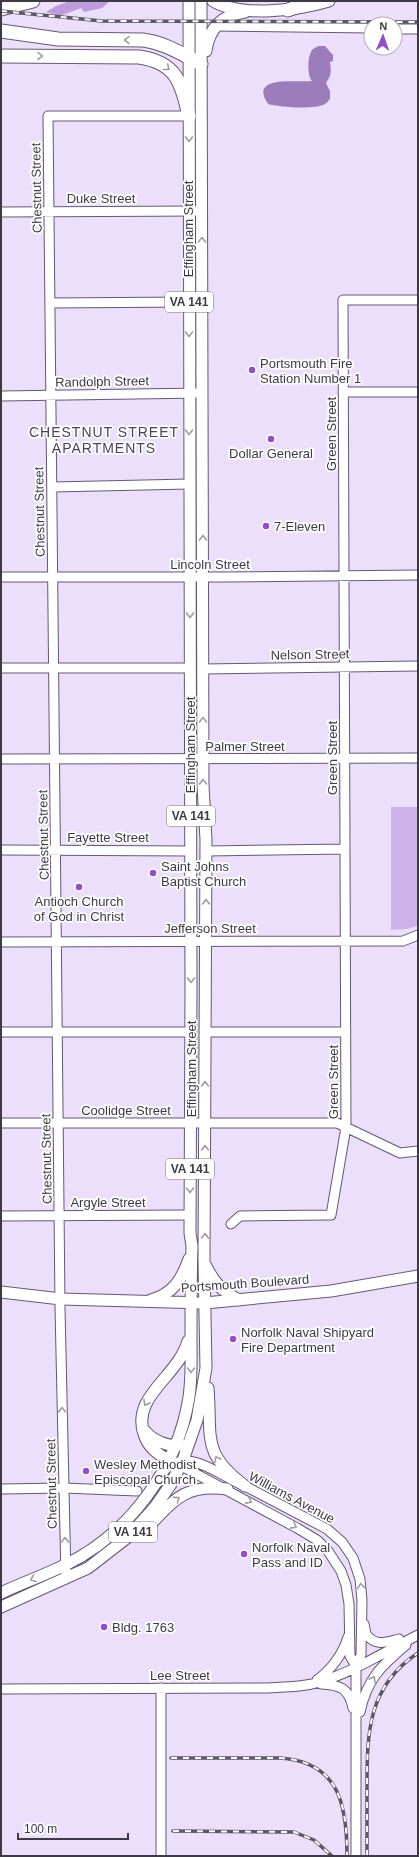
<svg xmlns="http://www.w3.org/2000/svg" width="419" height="1857" font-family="Arial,sans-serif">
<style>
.green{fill:#ceb1ea}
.forest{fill:#bd9cdd}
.water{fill:#9c7cbb}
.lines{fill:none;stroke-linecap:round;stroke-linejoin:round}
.minor-casing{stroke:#665774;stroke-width:11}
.major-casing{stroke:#665774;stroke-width:13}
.highway-casing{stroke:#665774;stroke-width:15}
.minor{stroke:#fff;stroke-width:9}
.major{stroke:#fff;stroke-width:11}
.highway{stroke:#fff;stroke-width:13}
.rail-casing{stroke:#5d5666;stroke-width:3.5}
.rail{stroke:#fff;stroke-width:2;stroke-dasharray:6;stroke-linecap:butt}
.oneway{stroke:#9f9ca2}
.poi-dot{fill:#9250c5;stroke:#fff;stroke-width:1.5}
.labels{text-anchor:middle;stroke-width:3.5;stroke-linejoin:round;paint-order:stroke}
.shield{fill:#fff;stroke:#79747e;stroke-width:1}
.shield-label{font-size:12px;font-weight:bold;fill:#3f3946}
.street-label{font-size:13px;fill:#3f3946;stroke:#fff}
.poi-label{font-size:13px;fill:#3f3946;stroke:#fff;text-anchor:start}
.neighbourhood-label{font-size:14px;letter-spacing:1px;fill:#4f405c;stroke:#fff}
</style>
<rect width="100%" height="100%" fill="#ecdffb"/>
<path class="green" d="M391,807H418V926L406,929L391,930Z"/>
<path class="forest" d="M70,1H110L102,8L84,12L81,8L60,16L46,12L56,6Z"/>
<path class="water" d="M319,46H325L333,55V61L330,62C331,70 332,75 326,83L330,91V99C328,101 327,103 325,104C316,110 278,107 268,104C248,74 298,83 312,81C307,76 307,55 313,49C314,48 317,47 319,46Z"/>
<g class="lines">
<g class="minor-casing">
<path id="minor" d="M215,26L371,28
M395,29H418
M1,212L202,211
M50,303L189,302
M343,392H418
M1,396L202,393
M52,487L190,484
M1,577H222L418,575
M1,668H190
M203,669L418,666
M1,759L418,758
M1,850L191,851
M206,851L345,849
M1,942L403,941L418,935
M1,1032H190
M205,1032H346
M1,1123H337L400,1153L418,1151
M1,1216L190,1215
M231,1224L240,1216L331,1215L346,1127L343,300H418
M174,1462L297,1528L317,1540L328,1551L341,1571L346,1585L349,1604L350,1656L356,1666
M166,1469C189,1447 220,1476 245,1486L327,1529L342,1542L353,1558L360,1579L362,1600L361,1655L356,1666V1856
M1,1489L64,1488L137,1491
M66,1579L60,1307L48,116H189
M364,1624L366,1634C376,1647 386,1642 399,1639
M317,1680C331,1670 343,1654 348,1637
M321,1684C340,1685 349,1688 353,1708
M1,1689L269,1688C283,1687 298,1687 312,1684C349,1675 384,1652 418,1635
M360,1712C367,1679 381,1666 406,1645
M161,1856V1688"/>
</g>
<g class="major-casing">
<path id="major" d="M213,1C242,18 299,10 329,1
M206,51C209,28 222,15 245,12
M206,1266C214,1283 223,1292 239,1300
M1,1292L61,1299L205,1303L331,1291L418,1276
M151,1300C173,1294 182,1279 189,1259
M208,1388C212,1438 201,1453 245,1486
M145,1431C153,1441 168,1447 181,1445
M169,1460C157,1454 148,1447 144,1434C131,1396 178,1377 188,1341
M148,1527C175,1499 185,1484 227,1489
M1,1593C22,1583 45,1575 65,1565C129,1534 178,1468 189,1397C192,1377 191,1357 191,1337C191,1306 191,1276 192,1246L190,1233L191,989L189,1
M1,1607L88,1568L128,1537L155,1507L171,1484L183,1460L197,1420L206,1368L204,1261L206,840L203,785L201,1"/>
</g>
<g class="highway-casing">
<path id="highway" d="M1,9L33,1
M288,10L313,1
M1,31L58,39L143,40C165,43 182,54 201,64
M1,56L139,57C176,62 182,83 189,116"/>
</g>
<use href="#minor" class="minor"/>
<use href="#major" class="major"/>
<use href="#highway" class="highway"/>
<g class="rail-casing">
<path id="rail" d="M1,11L102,21L418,22
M171,1758H280C340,1762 347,1806 347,1856
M173,1831L294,1832L314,1840L332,1856
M367,1856C367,1833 367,1809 367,1786C367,1732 368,1686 418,1653"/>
</g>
<use href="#rail" class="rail"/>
</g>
<defs><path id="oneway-chevron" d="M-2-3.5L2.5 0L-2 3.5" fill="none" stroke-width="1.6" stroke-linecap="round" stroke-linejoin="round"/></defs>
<g class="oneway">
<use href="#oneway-chevron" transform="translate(127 40) rotate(-179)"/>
<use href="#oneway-chevron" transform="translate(40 56) rotate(1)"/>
<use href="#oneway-chevron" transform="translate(167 68) rotate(38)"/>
<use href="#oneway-chevron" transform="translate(189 139) rotate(90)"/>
<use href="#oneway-chevron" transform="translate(202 240) rotate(-90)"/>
<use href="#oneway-chevron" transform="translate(189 334) rotate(90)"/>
<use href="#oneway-chevron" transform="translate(189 432) rotate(90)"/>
<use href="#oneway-chevron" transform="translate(203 538) rotate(-90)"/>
<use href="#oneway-chevron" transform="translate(190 615) rotate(90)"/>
<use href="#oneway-chevron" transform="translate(203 720) rotate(-90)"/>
<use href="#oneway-chevron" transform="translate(203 782) rotate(-91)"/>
<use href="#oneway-chevron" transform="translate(206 902) rotate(-90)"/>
<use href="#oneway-chevron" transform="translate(191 980) rotate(90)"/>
<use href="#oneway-chevron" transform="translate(205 1084) rotate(-90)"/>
<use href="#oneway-chevron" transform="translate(205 1148) rotate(-90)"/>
<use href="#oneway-chevron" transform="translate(190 1190) rotate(89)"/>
<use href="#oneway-chevron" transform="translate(205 1236) rotate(-89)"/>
<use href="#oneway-chevron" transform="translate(191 1370) rotate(91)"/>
<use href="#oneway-chevron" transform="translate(146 1403) rotate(119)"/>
<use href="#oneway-chevron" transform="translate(62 1410) rotate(-91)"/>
<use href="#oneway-chevron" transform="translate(217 1459) rotate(-120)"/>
<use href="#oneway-chevron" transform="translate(177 1499) rotate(-36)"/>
<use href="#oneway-chevron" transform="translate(249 1501) rotate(29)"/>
<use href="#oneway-chevron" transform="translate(294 1526) rotate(29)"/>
<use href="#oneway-chevron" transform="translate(65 1540) rotate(-92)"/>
<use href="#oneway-chevron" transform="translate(33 1579) rotate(157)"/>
<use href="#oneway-chevron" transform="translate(361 1586) rotate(-96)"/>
<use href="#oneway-chevron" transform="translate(373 1679) rotate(-60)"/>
</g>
<g class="poi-dot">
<circle cx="252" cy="370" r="4"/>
<circle cx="271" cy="439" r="4"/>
<circle cx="266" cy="526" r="4"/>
<circle cx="153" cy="873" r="4"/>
<circle cx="79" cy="887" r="4"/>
<circle cx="233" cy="1339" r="4"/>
<circle cx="86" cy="1471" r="4"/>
<circle cx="244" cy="1554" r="4"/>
<circle cx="104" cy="1627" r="4"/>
</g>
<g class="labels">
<g class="shield">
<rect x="165" y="292" width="48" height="20" rx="3"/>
<rect x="167" y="806" width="48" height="20" rx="3"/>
<rect x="166" y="1159" width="48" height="20" rx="3"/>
<rect x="109" y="1522" width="48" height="20" rx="3"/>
</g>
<g class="shield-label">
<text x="189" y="306">VA 141</text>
<text x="191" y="820">VA 141</text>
<text x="190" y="1173">VA 141</text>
<text x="133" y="1536">VA 141</text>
</g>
<g class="street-label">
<text transform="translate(36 188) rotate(-91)" y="5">Chestnut Street</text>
<text x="101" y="203">Duke Street</text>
<text transform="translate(188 229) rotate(-90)" y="5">Effingham Street</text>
<text transform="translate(102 381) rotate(-1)" y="5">Randolph Street</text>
<text transform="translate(331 434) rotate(-90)" y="5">Green Street</text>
<text transform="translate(39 512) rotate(-91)" y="5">Chestnut Street</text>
<text x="210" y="569">Lincoln Street</text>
<text transform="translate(310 654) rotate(-1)" y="5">Nelson Street</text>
<text transform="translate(190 745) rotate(-90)" y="5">Effingham Street</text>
<text x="245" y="751">Palmer Street</text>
<text transform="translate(332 758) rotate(-90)" y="5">Green Street</text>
<text transform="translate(43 835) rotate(-91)" y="5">Chestnut Street</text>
<text x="108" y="842">Fayette Street</text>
<text x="210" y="933">Jefferson Street</text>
<text transform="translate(191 1069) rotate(-90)" y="5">Effingham Street</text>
<text transform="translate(333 1082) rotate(-90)" y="5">Green Street</text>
<text x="126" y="1115">Coolidge Street</text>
<text transform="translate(46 1159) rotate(-91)" y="5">Chestnut Street</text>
<text x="108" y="1207">Argyle Street</text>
<text transform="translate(245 1283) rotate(-4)" y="5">Portsmouth Boulevard</text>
<text transform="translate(51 1484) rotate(-91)" y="5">Chestnut Street</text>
<text transform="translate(292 1497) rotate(28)" y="5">Williams Avenue</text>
<text x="180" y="1680">Lee Street</text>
</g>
<g class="poi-label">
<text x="260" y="368">Portsmouth Fire<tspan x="260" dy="15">Station Number 1</tspan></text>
<text x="271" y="458" text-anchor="middle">Dollar General</text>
<text x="274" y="531">7-Eleven</text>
<text x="161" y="871">Saint Johns<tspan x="161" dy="15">Baptist Church</tspan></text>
<text x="79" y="906" text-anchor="middle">Antioch Church<tspan x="79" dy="15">of God in Christ</tspan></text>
<text x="241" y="1337">Norfolk Naval Shipyard<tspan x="241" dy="15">Fire Department</tspan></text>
<text x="94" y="1469">Wesley Methodist<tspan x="94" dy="15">Episcopal Church</tspan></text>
<text x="252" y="1552">Norfolk Naval<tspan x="252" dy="15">Pass and ID</tspan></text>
<text x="112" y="1632">Bldg. 1763</text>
</g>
<g class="neighbourhood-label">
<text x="104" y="437">CHESTNUT STREET<tspan x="104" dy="16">APARTMENTS</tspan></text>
</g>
</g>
<rect width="419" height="1857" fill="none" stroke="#3f3946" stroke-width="4"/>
<g transform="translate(383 36) rotate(2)"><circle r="19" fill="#ffffff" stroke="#b2b0b5"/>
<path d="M0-3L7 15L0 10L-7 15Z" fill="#9250c5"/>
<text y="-6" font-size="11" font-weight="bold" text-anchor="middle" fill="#3f3946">N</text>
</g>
<path d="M18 1833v6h110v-6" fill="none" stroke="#3f3946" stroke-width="2"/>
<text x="24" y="1833" font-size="12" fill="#3f3946" stroke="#ffffff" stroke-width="3" paint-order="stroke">100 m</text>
</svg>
